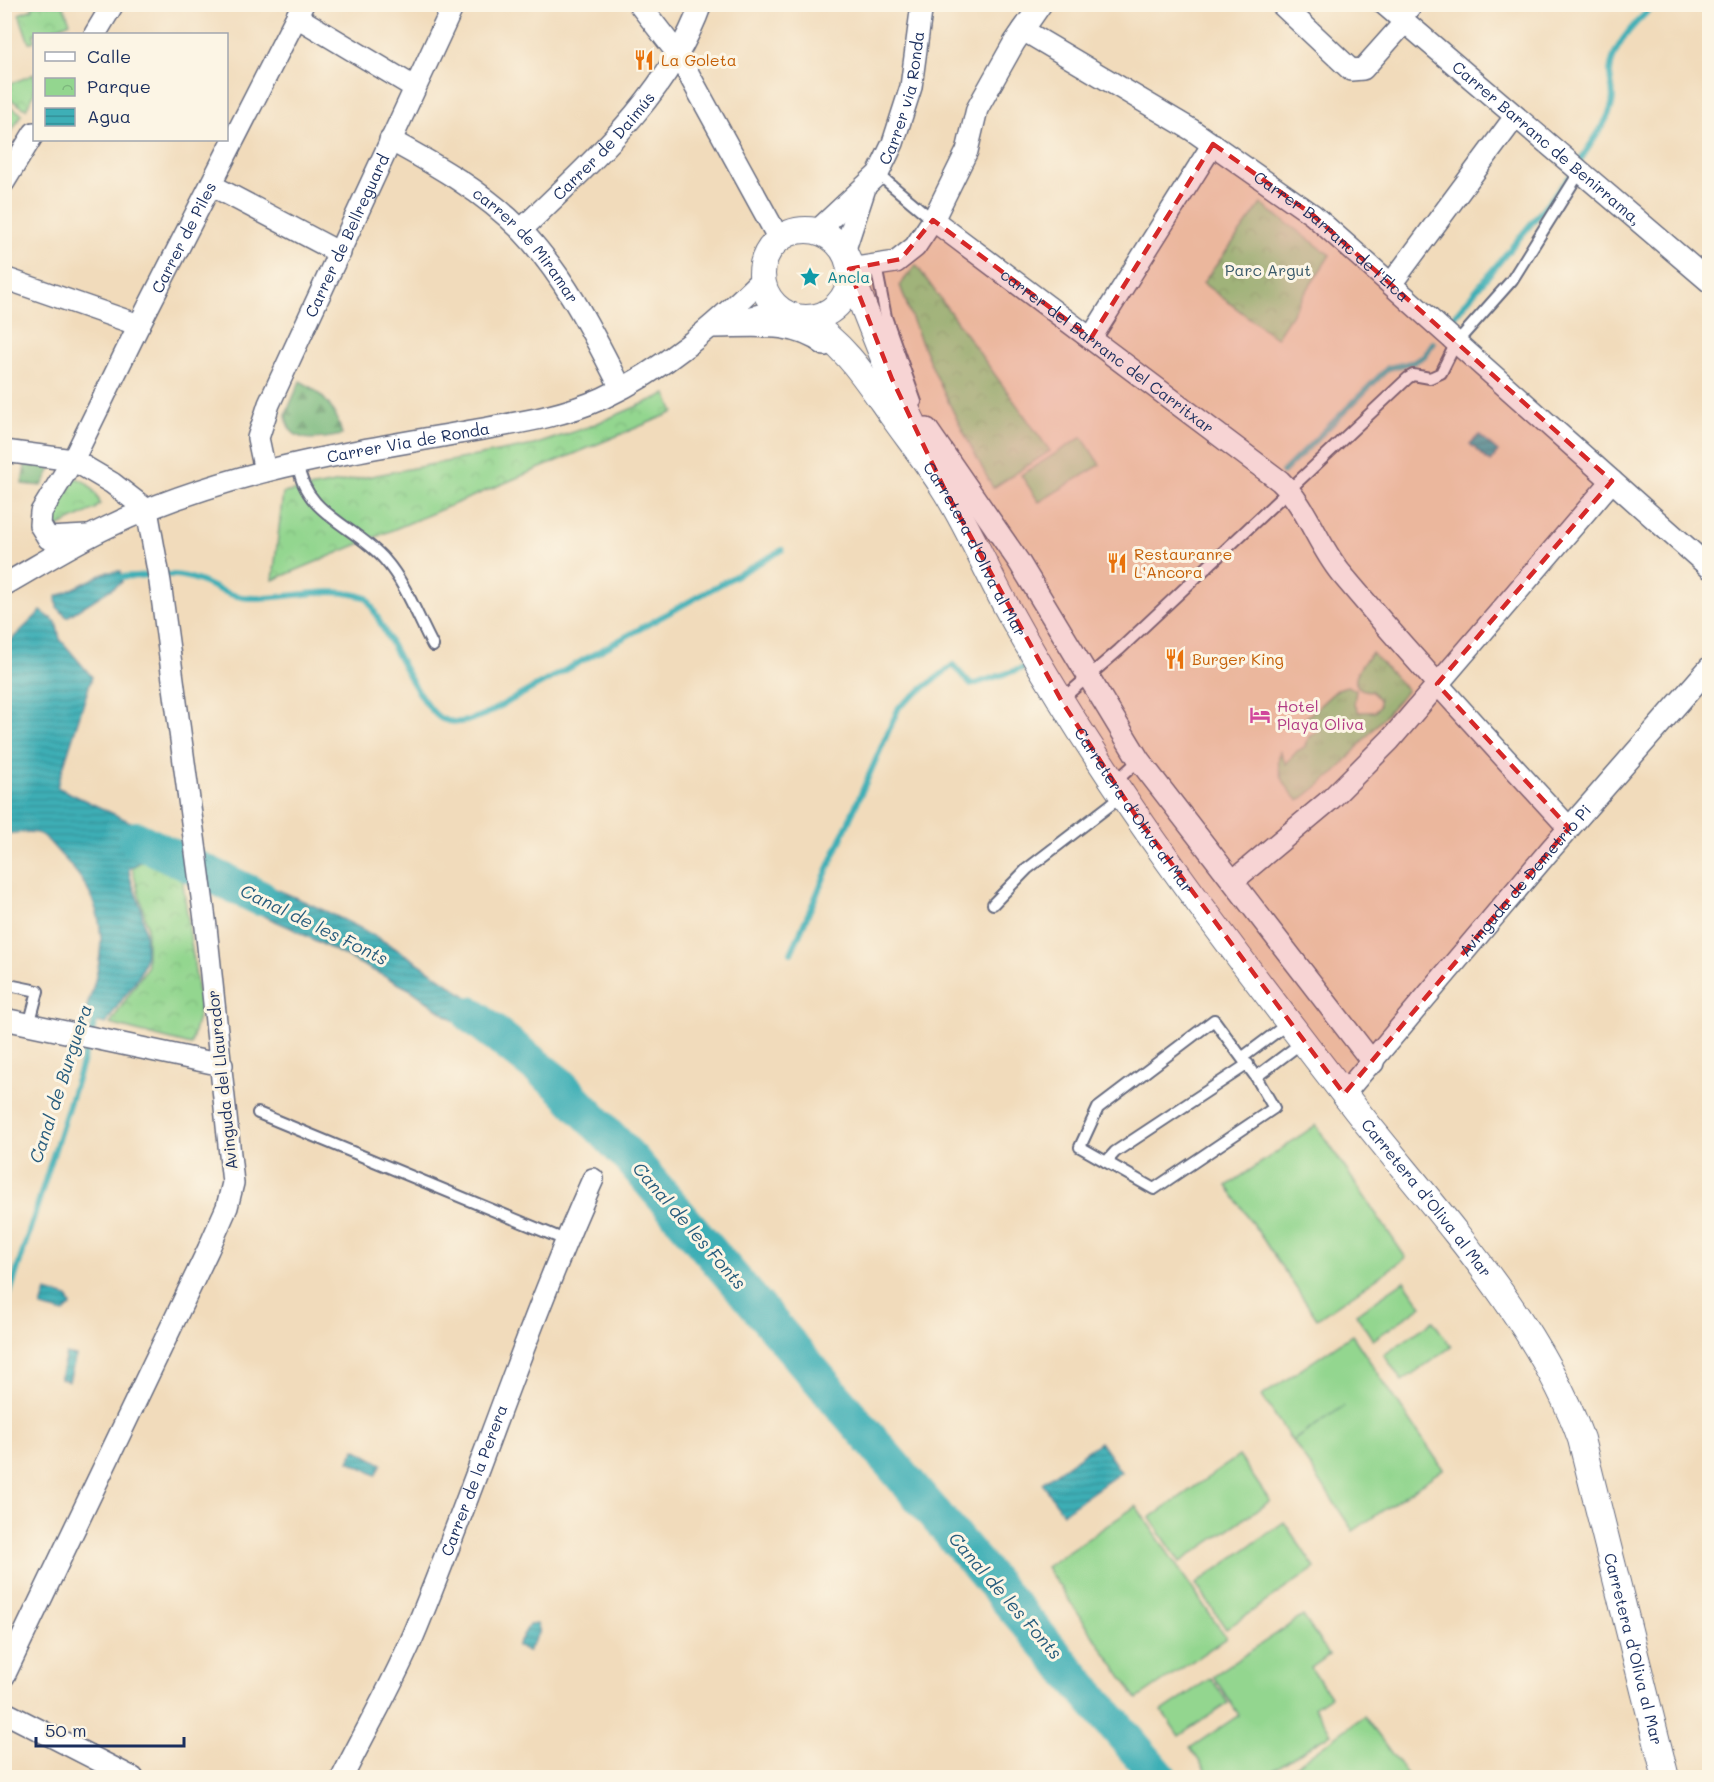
<svg xmlns="http://www.w3.org/2000/svg" width="1714" height="1782" font-family="Mali,sans-serif">
<style>
.grass{fill:url(#grass-tufts);stroke:#578276;stroke-width:1.5}
.forest{fill:url(#forest-firs);stroke:#48736c;stroke-width:1.5}
.park{fill:url(#park-crowns);stroke:#578276;stroke-width:1.5}
.pitch{fill:#93d68f;stroke:#578276;stroke-width:1.5}
.water{fill:url(#water-rules);stroke:#2c6f8a;stroke-width:1.5}
.lines{fill:none;stroke-linecap:round;stroke-linejoin:round}
.stream{stroke:#3eafb6;stroke-width:6}
.river{stroke:#3eafb6;stroke-width:36}
.service-casing{stroke:#666b7f;stroke-width:14}
.minor-casing{stroke:#666b7f;stroke-width:24}
.tertiary-casing{stroke:#666b7f;stroke-width:28}
.service{stroke:#fff;stroke-width:10}
.minor{stroke:#fff;stroke-width:21}
.tertiary{stroke:#fff;stroke-width:26}
.marked{fill:#d62828;fill-opacity:0.2;stroke:#d62828;stroke-width:4.5;stroke-dasharray:12 8;stroke-linejoin:round}
.labels{text-anchor:middle;stroke-width:6;stroke-linejoin:round;paint-order:stroke}
.food-label{font-size:16px;fill:#c56008;stroke:#fcf5e5;text-anchor:start}
.street-label{font-size:16px;fill:#1b2f5e;stroke:#fcf5e5}
.park-label{font-size:16px;fill:#39596a;stroke:#fcf5e5}
.culture-label{font-size:16px;fill:#0d838f;stroke:#fcf5e5;text-anchor:start}
.hotel-label{font-size:16px;fill:#b23c85;stroke:#fcf5e5;text-anchor:start}
.water-label{font-size:18px;font-style:italic;fill:#275c7d;stroke:#fcf5e5}
</style>
<defs>
<pattern id="grass-tufts" width="24" height="20" patternUnits="userSpaceOnUse" patternTransform="scale(1.5)"><rect width="24" height="20" fill="#93d68f"/><path d="M3 7l-1-3M5 7V3M7 7l1-3M15 17l-1-3M17 17v-4M19 17l1-3" fill="none" stroke="#7eb87e"/></pattern>
<pattern id="forest-firs" width="22" height="20" patternUnits="userSpaceOnUse" patternTransform="scale(1.5)"><rect width="22" height="20" fill="#76b77a"/><path d="M5 1l3.5 6h-7zM16 11l3.5 6h-7z" fill="#609567"/></pattern>
<pattern id="park-crowns" width="20" height="18" patternUnits="userSpaceOnUse" patternTransform="scale(1.5)"><rect width="20" height="18" fill="#93d68f"/><path d="M2 6a3 3 0 1 1 6 0M12 15a3 3 0 1 1 6 0" fill="none" stroke="#7eb87e"/></pattern>
<pattern id="water-rules" width="6" height="5" patternUnits="userSpaceOnUse" patternTransform="scale(1.5)"><rect width="6" height="5" fill="#3eafb6"/><path d="M0 2.5h6" fill="none" stroke="#338f97"/></pattern>
</defs>
<rect width="100%" height="100%" fill="#fcf5e5"/>
<filter id="ink" filterUnits="userSpaceOnUse"><feTurbulence type="fractalNoise" baseFrequency=".0167" numOctaves="2"/><feDisplacementMap in="SourceGraphic" scale="12" xChannelSelector="R" yChannelSelector="G"/><feConvolveMatrix kernelMatrix="1 2 1 2 8 2 1 2 1" color-interpolation-filters="sRGB"/></filter>
<filter id="wash" filterUnits="userSpaceOnUse"><feTurbulence type="fractalNoise" baseFrequency=".008" numOctaves="4" result="noise"/><feDisplacementMap in="SourceGraphic" scale="24" xChannelSelector="R" yChannelSelector="G"/><feGaussianBlur stdDeviation="1.35" result="paint"/><feColorMatrix in="noise" values="0 0 0 0 0 0 0 0 0 0 0 0 0 0 0 0 0 1.4 0 .05"/><feComposite in="paint" operator="in"/></filter>
<g filter="url(#wash)">
<rect width="100%" height="100%" fill="#f1dbbb"/>
<path class="grass" d="M1372,653L1407,690L1336,772L1299,801C1287,789 1274,771 1280,752L1286,764L1297,751L1305,747C1306,738 1313,734 1321,730L1306,718L1338,689L1347,686L1356,690L1354,704L1359,712H1375L1379,707V700L1372,691C1342,690 1360,665 1372,653Z"/>
<path class="forest" d="M300,381C322,392 337,410 342,435C321,439 287,447 286,414Z
M25,465L52,467L42,486L22,484Z"/>
<path class="park" d="M31,5H63L70,22L42,34H34V41L29,43L19,14L33,9Z
M34,74V94L26,109L5,96V86Z
M5,103L22,114L5,142H4Z
M1261,204L1330,255L1276,338L1203,283Z
M916,265L1050,451L993,488C958,423 923,355 900,285Z
M666,394L674,412L273,580L283,493L534,445L588,427Z
M75,478C86,479 98,494 100,504L95,509L57,527L53,518Z
M143,861L182,877L200,1008L191,1045L110,1024L147,967V925L132,867Z"/>
<path class="pitch" d="M1082,437L1100,465L1039,502L1021,475Z
M1316,1125L1406,1258L1317,1319L1227,1186Z
M1404,1281L1422,1306L1373,1340L1356,1314Z
M1433,1321L1451,1347L1402,1381L1384,1355Z
M1352,1335L1443,1469L1353,1531L1293,1441L1344,1406L1292,1441L1262,1396Z
M1239,1456L1270,1501L1180,1562L1150,1518Z
M1136,1506L1226,1638L1137,1699L1046,1567Z
M1284,1522L1315,1568L1226,1629L1196,1584Z
M1303,1616L1329,1655L1311,1668L1330,1696L1314,1707L1331,1733L1263,1777H1218L1214,1772L1209,1775L1190,1748L1239,1715L1213,1676Z
M1211,1678L1228,1703L1179,1736L1162,1711Z
M1364,1716L1409,1777H1280Z"/>
<path class="water" d="M1479,435L1498,452L1490,462L1470,444Z
M121,571L122,582L67,617L57,607L56,597L107,572Z
M41,611L56,622L60,639L92,677L57,787L179,845L182,877L147,861H141L129,869C129,881 138,896 141,909C155,978 137,971 106,1024L82,1019C107,957 113,908 63,857C38,830 44,830 5,834V646Z
M213,863C262,883 311,903 358,927C415,957 466,996 517,1034L500,1054L411,990L289,927L218,896Z
M46,1291L68,1297L71,1306L64,1313L41,1307Z
M66,1354L76,1356L69,1381L60,1378Z
M1100,1442L1121,1472L1063,1513L1042,1483Z
M355,1449L382,1464L376,1475L349,1461Z
M537,1624L540,1632L527,1652L517,1646L529,1625Z"/>
<g class="lines">
<path class="stream" d="M1578,164C1587,148 1609,121 1612,104C1615,92 1610,83 1610,72C1612,45 1636,21 1656,4
M1453,318L1573,173
M1283,472L1388,368L1414,362L1424,356L1433,343
M121,577C141,576 163,573 182,576C208,579 223,599 257,598C293,598 332,585 367,598C381,622 421,709 442,719C458,726 470,720 486,714L782,550
M791,953L899,707L953,665L971,685L1026,667L1032,671
M4,1312L97,1015"/>
<path class="river" d="M136,839L260,898
M470,1014L559,1084L632,1160L1160,1778"/>
</g>
</g>
<g filter="url(#ink)">
<g class="lines">
<g class="service-casing">
<path id="service" d="M1404,23L1419,4
M878,174L933,220
M876,266L886,317L916,402
M298,463C303,514 356,526 385,560C406,584 418,618 433,646
M1061,700L1119,650L1408,378L1413,375L1430,378L1441,373L1456,343L1512,280L1579,173
M1114,783L1139,760
M993,904L1027,869L1122,796
M4,984L38,991L29,1025
M1214,1020L1256,1077L1274,1108L1154,1189L1080,1147L1098,1108Z
M1243,1057L1290,1022
M1256,1077L1304,1041
M258,1113L565,1240
M1106,1162L1115,1152L1248,1064"/>
</g>
<g class="minor-casing">
<g id="minor">
<path d="M639,4L677,53L779,239"/>
<path d="M1281,4L1351,70L1363,69L1404,23"/>
<path id="s1" d="M1384,4L1710,282"/>
<path d="M297,17L414,87"/>
<path id="s2" d="M1023,30L1192,130L1313,215L1612,481"/>
<path d="M95,34L113,4"/>
<path id="s3" d="M390,140C436,165 484,192 521,230C565,276 593,333 621,388"/>
<path d="M4,182L34,133"/>
<path d="M211,185L340,253"/>
<path id="s4" d="M933,220L1280,481C1307,507 1317,543 1340,572C1414,660 1492,744 1569,828"/>
<path id="s5" d="M521,230C588,165 669,95 701,4"/>
<path id="s6" d="M817,231L878,174L893,143L911,87L922,4"/>
<path d="M844,252L865,188"/>
<path d="M849,269L896,262L915,247L933,220L967,151L977,109L1014,43L1041,4"/>
<path d="M4,278L139,325"/>
<path d="M1391,284L1515,117"/>
<path d="M748,318L781,310"/>
<path d="M713,327C751,327 793,320 825,345"/>
<path d="M1091,338L1213,144"/>
<path d="M927,429L1019,562L1139,760L1373,1063"/>
<path id="s7" d="M4,451L73,460L139,325L303,4"/>
<path id="s8" d="M265,471L258,438L269,404L454,4"/>
<path d="M87,536L48,538L40,525L41,512L73,460L112,483L147,510"/>
<path id="s9" d="M4,585C39,565 72,544 108,527C157,503 213,485 266,471C333,454 403,443 471,431C516,423 561,417 603,398C665,369 714,326 762,279"/>
<path d="M1233,881L1331,799L1390,740L1612,481L1710,568"/>
<path d="M4,1019L222,1065"/>
<path id="s10" d="M1344,1094L1550,850L1710,667"/>
<path d="M4,1676L208,1250L227,1207L233,1183L206,927L160,582L147,510"/>
<path d="M4,1712L133,1778"/>
<path id="s11" d="M342,1778C367,1727 396,1679 417,1627C478,1479 527,1326 593,1179"/>
</g>
</g>
<g class="tertiary-casing">
<g id="tertiary">
<circle cx="806" cy="274" r="44"/>
<path d="M850,273L892,379L914,425"/>
<path id="s12" d="M804,318C847,348 862,373 891,414C908,438 927,462 943,487C969,527 987,573 1011,615C1108,791 1234,952 1357,1111C1436,1211 1538,1319 1581,1439L1666,1778"/>
</g>
</g>
<use href="#service" class="service"/>
<use href="#minor" class="minor"/>
<use href="#tertiary" class="tertiary"/>
</g>
</g>
<path class="marked" d="M1213,144L1313,215L1612,481L1437,684L1569,828L1344,1094L1136,816L1061,700L944,488L892,379L849,269L901,259L933,220L1091,338Z"/>
<defs>
<g id="restaurant-bare" transform="scale(1.62)"><path d="M-5-6h1v4h1v-4h1v4h1v-4h1v5L-1.5 .5V6h-2V.5L-5-1ZM5-6V6H3V1.5H1.5Q1.5-4 5-6Z" fill="#e8710a" stroke="#fcf5e5" stroke-width="2.5" paint-order="stroke"/></g>
<g id="sight-bare" transform="scale(1.62)"><path d="M0-6L1.8-2.2L6-1.7L2.9 1.2L3.7 5.4L0 3.3L-3.7 5.4L-2.9 1.2L-6-1.7L-1.8-2.2Z" fill="#0f9aa8" stroke="#fcf5e5" stroke-width="2.5" paint-order="stroke"/></g>
<g id="hotel-bare" transform="scale(1.62)"><path d="M-6-4.5h1.5V1H6V5H4.5V3h-9V5H-6ZM-4 0a1.8 1.8 0 1 1 3.6 0ZM.5 0V-2.5h3Q6-2.5 6 0Z" fill="#d1479c" stroke="#fcf5e5" stroke-width="2.5" paint-order="stroke"/></g>
</defs>
<g fill-rule="evenodd">
<use href="#restaurant-bare" x="644" y="60"/>
<use href="#sight-bare" x="810" y="277"/>
<use href="#restaurant-bare" x="1117" y="563"/>
<use href="#restaurant-bare" x="1175" y="659"/>
<use href="#hotel-bare" x="1260" y="715"/>
</g>
<g class="labels">
<g class="food-label">
<text x="661" y="66">La Goleta</text>
<text x="1134" y="560">Restauranre<tspan x="1134" dy="18">L'Ancora</tspan></text>
<text x="1192" y="665">Burger King</text>
</g>
<g class="street-label">
<text dy="6" stroke="none"><textPath href="#s6" startOffset="164">Carrer via Ronda</textPath></text>
<text dy="6" stroke="none"><textPath href="#s5" startOffset="118">Carrer de Daimús</textPath></text>
<text dy="6" stroke="none"><textPath href="#s1" startOffset="214">Carrer Barranc de Benirrama,</textPath></text>
<text dy="6" stroke="none"><textPath href="#s8" startOffset="255">Carrer de Bellreguard</textPath></text>
<text dy="6" stroke="none"><textPath href="#s7" startOffset="318">Carrer de Piles</textPath></text>
<text dy="6" stroke="none"><textPath href="#s2" startOffset="372">Carrer Barranc de l'Elca</textPath></text>
<text dy="6" stroke="none"><textPath href="#s3" startOffset="174">carrer de Miramar</textPath></text>
<text dy="6" stroke="none"><textPath href="#s4" startOffset="218">carrer del Barranc del Carritxar</textPath></text>
<text dy="6" stroke="none"><textPath href="#s9" startOffset="432">Carrer Via de Ronda</textPath></text>
<text dy="6" stroke="none"><textPath href="#s12" startOffset="290">Carretera d'Oliva al Mar</textPath></text>
<text dy="6" stroke="none"><textPath href="#s12" startOffset="596">Carretera d’Oliva al Mar</textPath></text>
<text dy="6" stroke="none"><textPath href="#s10" startOffset="280">Avinguda de Demetrio Pi</textPath></text>
<text transform="translate(222 1080) rotate(-96)" y="6">Avinguda del Llaurador</text>
<text dy="6" stroke="none"><textPath href="#s12" startOffset="1082">Carretera d’Oliva al Mar</textPath></text>
<text dy="6" stroke="none"><textPath href="#s11" startOffset="326">Carrer de la Perera</textPath></text>
<text dy="6" stroke="none"><textPath href="#s12" startOffset="1586">Carretera d’Oliva al Mar</textPath></text>
</g>
<g class="park-label">
<text x="1268" y="276">Parc Argut</text>
</g>
<g class="culture-label">
<text x="827" y="283">Ancla</text>
</g>
<g class="hotel-label">
<text x="1277" y="712">Hotel<tspan x="1277" dy="18">Playa Oliva</tspan></text>
</g>
<g class="water-label">
<text transform="translate(314 925) rotate(26)" y="6">Canal de les Fonts</text>
<text transform="translate(61 1084) rotate(-72)" y="6">Canal de Burguera</text>
<text transform="translate(689 1226) rotate(49)" y="6">Canal de les Fonts</text>
<text transform="translate(1005 1596) rotate(49)" y="6">Canal de les Fonts</text>
</g>
</g>
<rect width="1714" height="1782" fill="none" stroke="#fcf5e5" stroke-width="24"/>
<rect x="33" y="33" width="195" height="108" fill="#fcf5e5" stroke="#a2a6af" stroke-width="1.5"/>
<rect x="45" y="52" width="30" height="9" fill="#ffffff" stroke="#a2a6af" stroke-width="1.5"/>
<text x="87" y="63" font-size="18" fill="#1b2f5e">Calle</text>
<rect x="45" y="78" width="30" height="18" fill="url(#park-crowns)" stroke="#a2a6af" stroke-width="1.5"/>
<text x="87" y="93" font-size="18" fill="#1b2f5e">Parque</text>
<rect x="45" y="108" width="30" height="18" fill="url(#water-rules)" stroke="#a2a6af" stroke-width="1.5"/>
<text x="87" y="123" font-size="18" fill="#1b2f5e">Agua</text>
<path d="M36 1737v9h148v-9" fill="none" stroke="#1b2f5e" stroke-width="3"/>
<text x="45" y="1737" font-size="18" fill="#1b2f5e" stroke="#fcf5e5" stroke-width="4.5" paint-order="stroke">50 m</text>
</svg>
